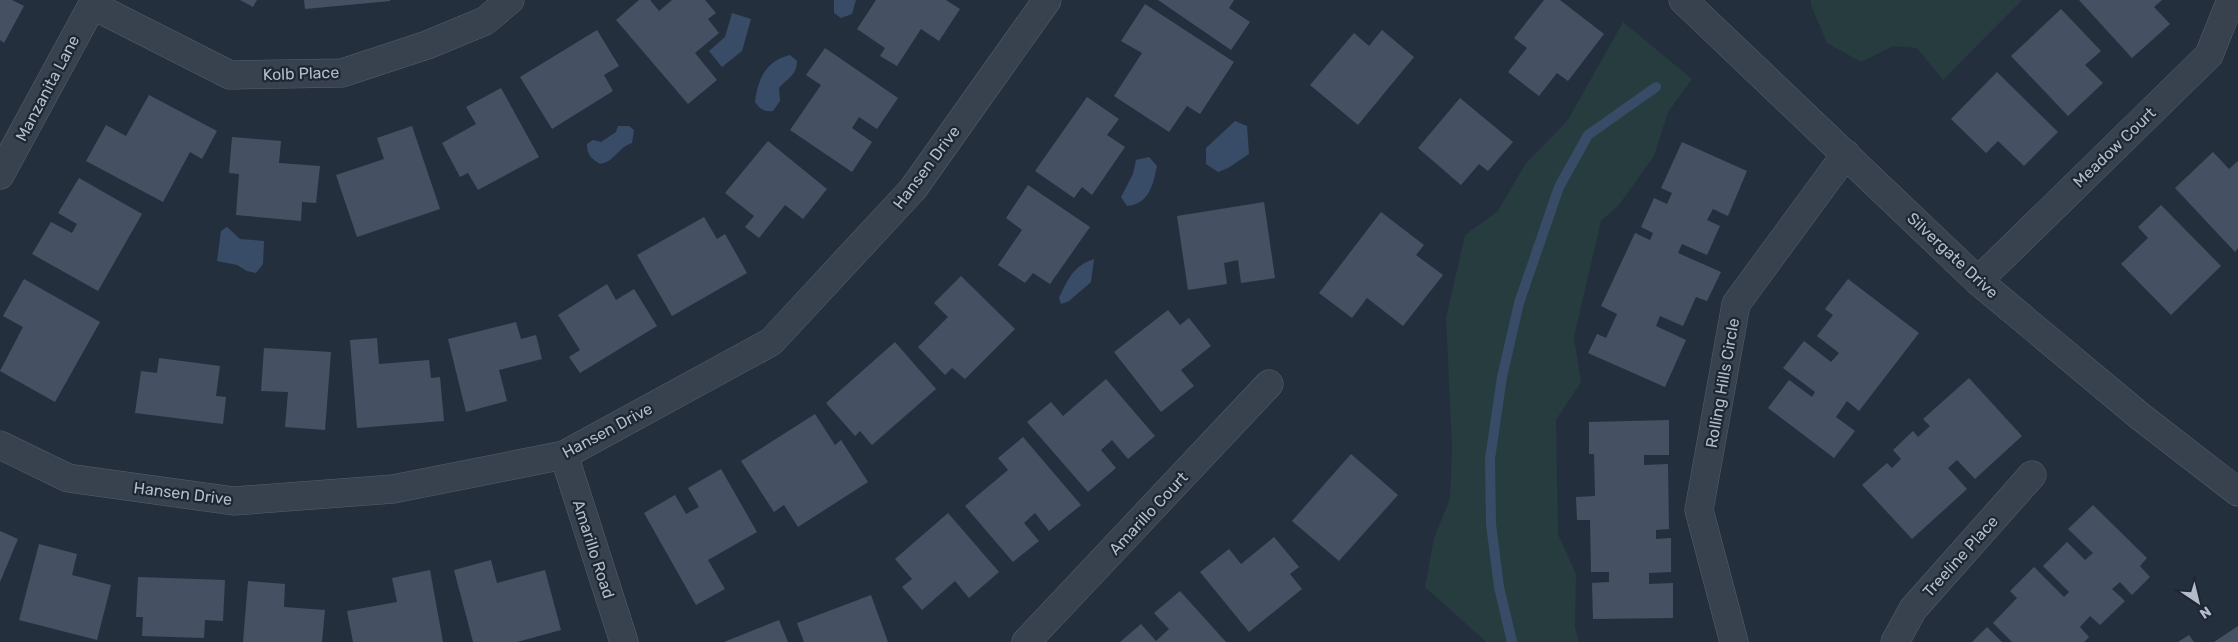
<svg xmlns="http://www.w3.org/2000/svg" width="2238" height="642" font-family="Rubik,sans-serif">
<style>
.green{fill:#263c3f}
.water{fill:#394c67}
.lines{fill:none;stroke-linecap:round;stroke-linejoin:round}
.stream{stroke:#394c67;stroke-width:10}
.building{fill:#455162}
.minor-casing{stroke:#565f6c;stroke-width:29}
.minor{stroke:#38414e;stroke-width:28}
.labels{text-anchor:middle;stroke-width:4.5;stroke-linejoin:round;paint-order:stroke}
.street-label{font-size:16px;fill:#b4bcc9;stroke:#1d2633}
</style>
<rect width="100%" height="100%" fill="#242f3e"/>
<path class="green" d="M1811,0H2022L1943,80L1917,48L1893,46L1861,62L1827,43L1811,5Z
M1623,22L1692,79L1668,112L1654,156L1619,205L1601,221L1574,337L1581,382L1556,420L1558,534L1576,574L1575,627L1579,642H1486L1425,587L1434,538L1450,499L1452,446L1446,318L1465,235L1497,212L1526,163L1568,120Z"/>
<path class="water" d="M834,0H856L852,14L841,18L834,13Z
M732,13L751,19L742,51L722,67L709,51L725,37Z
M790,55L797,61C797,75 788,78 779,88L780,101L773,111C764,112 760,109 755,102C758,78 766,61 790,55Z
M1235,121L1247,126L1249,154L1228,168L1218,172L1206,164V148Z
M618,126H629L634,130L632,143C617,148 616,161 600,164C591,158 587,155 587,144L593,140L601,142L616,132Z
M1149,157L1157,166C1153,185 1149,204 1127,206L1121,197L1133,174L1136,160Z
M227,227L240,239L264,241L263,264L256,273L247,271L237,265L217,261L221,231Z
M1094,259L1091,282L1069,301L1061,304L1059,298C1068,279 1073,266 1094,259Z"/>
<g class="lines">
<path class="stream" d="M1512,642L1499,587L1491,524L1490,459L1502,377L1519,303L1559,187L1588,135L1656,87"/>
</g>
<path class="building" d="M0,0H12L24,6L4,43L0,40Z
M240,0H257L253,7Z
M304,0H390V1L305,9Z
M639,0H650L659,11L672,0H705L716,13L708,19L719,33L695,53L717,80L688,104L616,20Z
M876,0H946L960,9L939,41L921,29L897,66L880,56L885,48L857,29Z
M1158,0H1234L1229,8L1250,22L1231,50Z
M1544,0H1560L1604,34L1568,81L1557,73L1539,96L1508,72L1527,48L1514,38Z
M2079,0H2162L2154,7L2170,24L2132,58Z
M1145,4L1234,62L1200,114L1187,106L1169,132L1114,96L1142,53L1121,41Z
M2061,9L2101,51L2085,65L2103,83L2068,116L2011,56Z
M597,30L619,66L604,75L613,91L552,129L520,77Z
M1382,30L1414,57L1358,125L1310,85L1354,33L1369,46Z
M825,48L898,98L877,129L859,117L852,128L872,142L852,172L790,130L821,85L806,75Z
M1997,72L2058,132L2024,166L1998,141L1986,153L1951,119Z
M501,88L539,157L478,190L468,173L460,177L442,143L476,124L466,107Z
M149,95L217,131L202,159L190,152L163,202L86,161L106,125L126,136Z
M1087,97L1119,119L1107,135L1125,147L1092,195L1082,187L1074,198L1035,171Z
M1460,98L1513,142L1488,171L1479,164L1461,185L1418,148Z
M412,126L440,209L357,237L336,175L384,159L377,138Z
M232,137L281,141L279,163L320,166L316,203L302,202L301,221L236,215L239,174L229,173Z
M768,141L827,189L803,219L785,205L759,238L745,227L754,216L725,193Z
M1682,142L1747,171L1728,216L1713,209L1707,220L1720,226L1707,255L1682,244L1678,253L1721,272L1707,301L1696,297L1683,326L1660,316L1656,326L1686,340L1665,387L1588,353L1597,334L1606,338L1617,314L1601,306L1635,233L1650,240L1653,233L1641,227L1654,198L1667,204L1672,193L1661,188Z
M2213,152L2229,169L2238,161V248L2235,252L2175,188Z
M79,178L142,214L98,291L32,254L51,222L72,233L77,224L58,213Z
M1028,185L1090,227L1050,284L1033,273L1025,283L998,265L1022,230L1006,218Z
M1264,202L1275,278L1241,283L1238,260L1224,263L1227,284L1188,290L1177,216Z
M2161,205L2221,266L2171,315L2121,264L2148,238L2138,227Z
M1381,212L1424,245L1416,255L1443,275L1403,326L1367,298L1352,318L1319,293Z
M704,217L717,239L725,234L747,273L672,316L637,255Z
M961,276L1015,329L965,379L952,368L945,375L918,347L948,317L934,303Z
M24,279L100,322L55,402L0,371L23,327L3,316Z
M1848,279L1919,333L1859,411L1847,401L1836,417L1855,431L1834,458L1768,408L1789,380L1812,397L1815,392L1783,368L1804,341L1831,362L1839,353L1817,336L1833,315L1825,309Z
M607,284L616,300L634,289L657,326L580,373L569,357L580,350L558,315Z
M1168,310L1180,325L1189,318L1211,346L1181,370L1194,386L1161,412L1114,352Z
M516,322L521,339L536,335L542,359L499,370L507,401L466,412L448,339Z
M377,338L379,364L429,360L431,378L440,377L444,421L357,428L350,340Z
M895,342L936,389L872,445L860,431L855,436L826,403Z
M264,348L331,352L325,430L285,427L288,392L261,391Z
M159,358L220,366L216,396L226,397L223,424L135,413L141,371L157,373Z
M1969,378L2022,436L1975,479L1957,460L1948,468L1967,489L1912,539L1862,485L1887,463L1892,468L1901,459L1893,450L1913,431L1918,437L1930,426L1923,419Z
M1106,379L1155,436L1128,459L1112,440L1101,450L1116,468L1088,492L1027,422L1051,402L1063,416Z
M815,414L835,445L841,440L868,482L798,527L784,505L774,512L741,461Z
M1669,420V455H1644V465L1668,464L1669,529L1656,530V539L1671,538V572L1649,573V584L1673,583V618L1593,619L1592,583L1609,582V572H1591L1590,520H1577L1576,497L1595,496L1594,454H1589V422Z
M1023,437L1081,505L1049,531L1035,513L1024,523L1039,541L1013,562L965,506L1008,470L998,458Z
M1351,454L1398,495L1339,561L1292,521Z
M721,469L757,532L708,560L725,589L696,605L644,513L675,495L686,514L699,507L688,488Z
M2093,505L2147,558L2140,566L2150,577L2132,595L2120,582L2112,589L2125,601L2100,625L2090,616L2080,627L2089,637L2084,642H2012L1993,623L2017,598L2010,591L2034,567L2064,597L2069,592L2043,566L2067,542L2085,560L2093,553L2068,529Z
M948,513L999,572L969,598L955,581L922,610L902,587L912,579L895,559Z
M0,531L18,539L0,582Z
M1274,537L1299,567L1290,574L1302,589L1249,632L1200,572L1229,549L1241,564Z
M39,544L77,554L72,575L111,585L97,640L19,620Z
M491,560L497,583L545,570L561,630L517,642H473L454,570Z
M430,570L443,642H353L347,611L397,602L392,578Z
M138,577L225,580L223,621L205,620L204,638L142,636L143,617H136Z
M248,581L285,584L284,607L325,610L322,642H243Z
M1180,591L1226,642H1120L1141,624L1156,641L1169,629L1154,613Z
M871,595L888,642H804L797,623Z
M779,620L788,642H724Z
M2238,626V642H2214Z
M1987,627L2002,642H1972Z
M2189,635L2194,642H2178Z"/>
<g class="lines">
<g class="minor-casing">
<path id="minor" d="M1683,0L1978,281L2141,417L2238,492
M92,5L230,75L342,73L427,45L485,21L510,0
M0,175L95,0
M1978,281L2209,55L2231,0
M0,445L68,478L234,501L393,489L564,455L771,342L913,189L1047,0
M564,455L624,642
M1026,642L1269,384
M1734,642L1699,510L1736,304L1846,154
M1895,642L1913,609L2032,475"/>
</g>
<use href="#minor" class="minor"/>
</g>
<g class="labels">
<g class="street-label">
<text transform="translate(301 73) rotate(-2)" y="6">Kolb Place</text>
<text transform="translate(47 88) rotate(-62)" y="6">Manzanita Lane</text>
<text transform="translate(2114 147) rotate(-44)" y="6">Meadow Court</text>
<text transform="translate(926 167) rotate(-53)" y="6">Hansen Drive</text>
<text transform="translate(1953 255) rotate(43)" y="6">Silvergate Drive</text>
<text transform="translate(1722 383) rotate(-80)" y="6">Rolling Hills Circle</text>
<text transform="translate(607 430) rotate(-28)" y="6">Hansen Drive</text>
<text transform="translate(183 493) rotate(7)" y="6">Hansen Drive</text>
<text transform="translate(1148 513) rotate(-47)" y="6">Amarillo Court</text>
<text transform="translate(594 549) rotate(72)" y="6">Amarillo Road</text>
<text transform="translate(1960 556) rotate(-48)" y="6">Treeline Place</text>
</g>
</g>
<g transform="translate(2198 602) rotate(145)" stroke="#1d2633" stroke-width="4" paint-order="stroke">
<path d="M0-4L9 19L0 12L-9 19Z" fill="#b4bcc9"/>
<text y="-8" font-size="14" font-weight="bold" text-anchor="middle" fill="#b4bcc9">N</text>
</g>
</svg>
